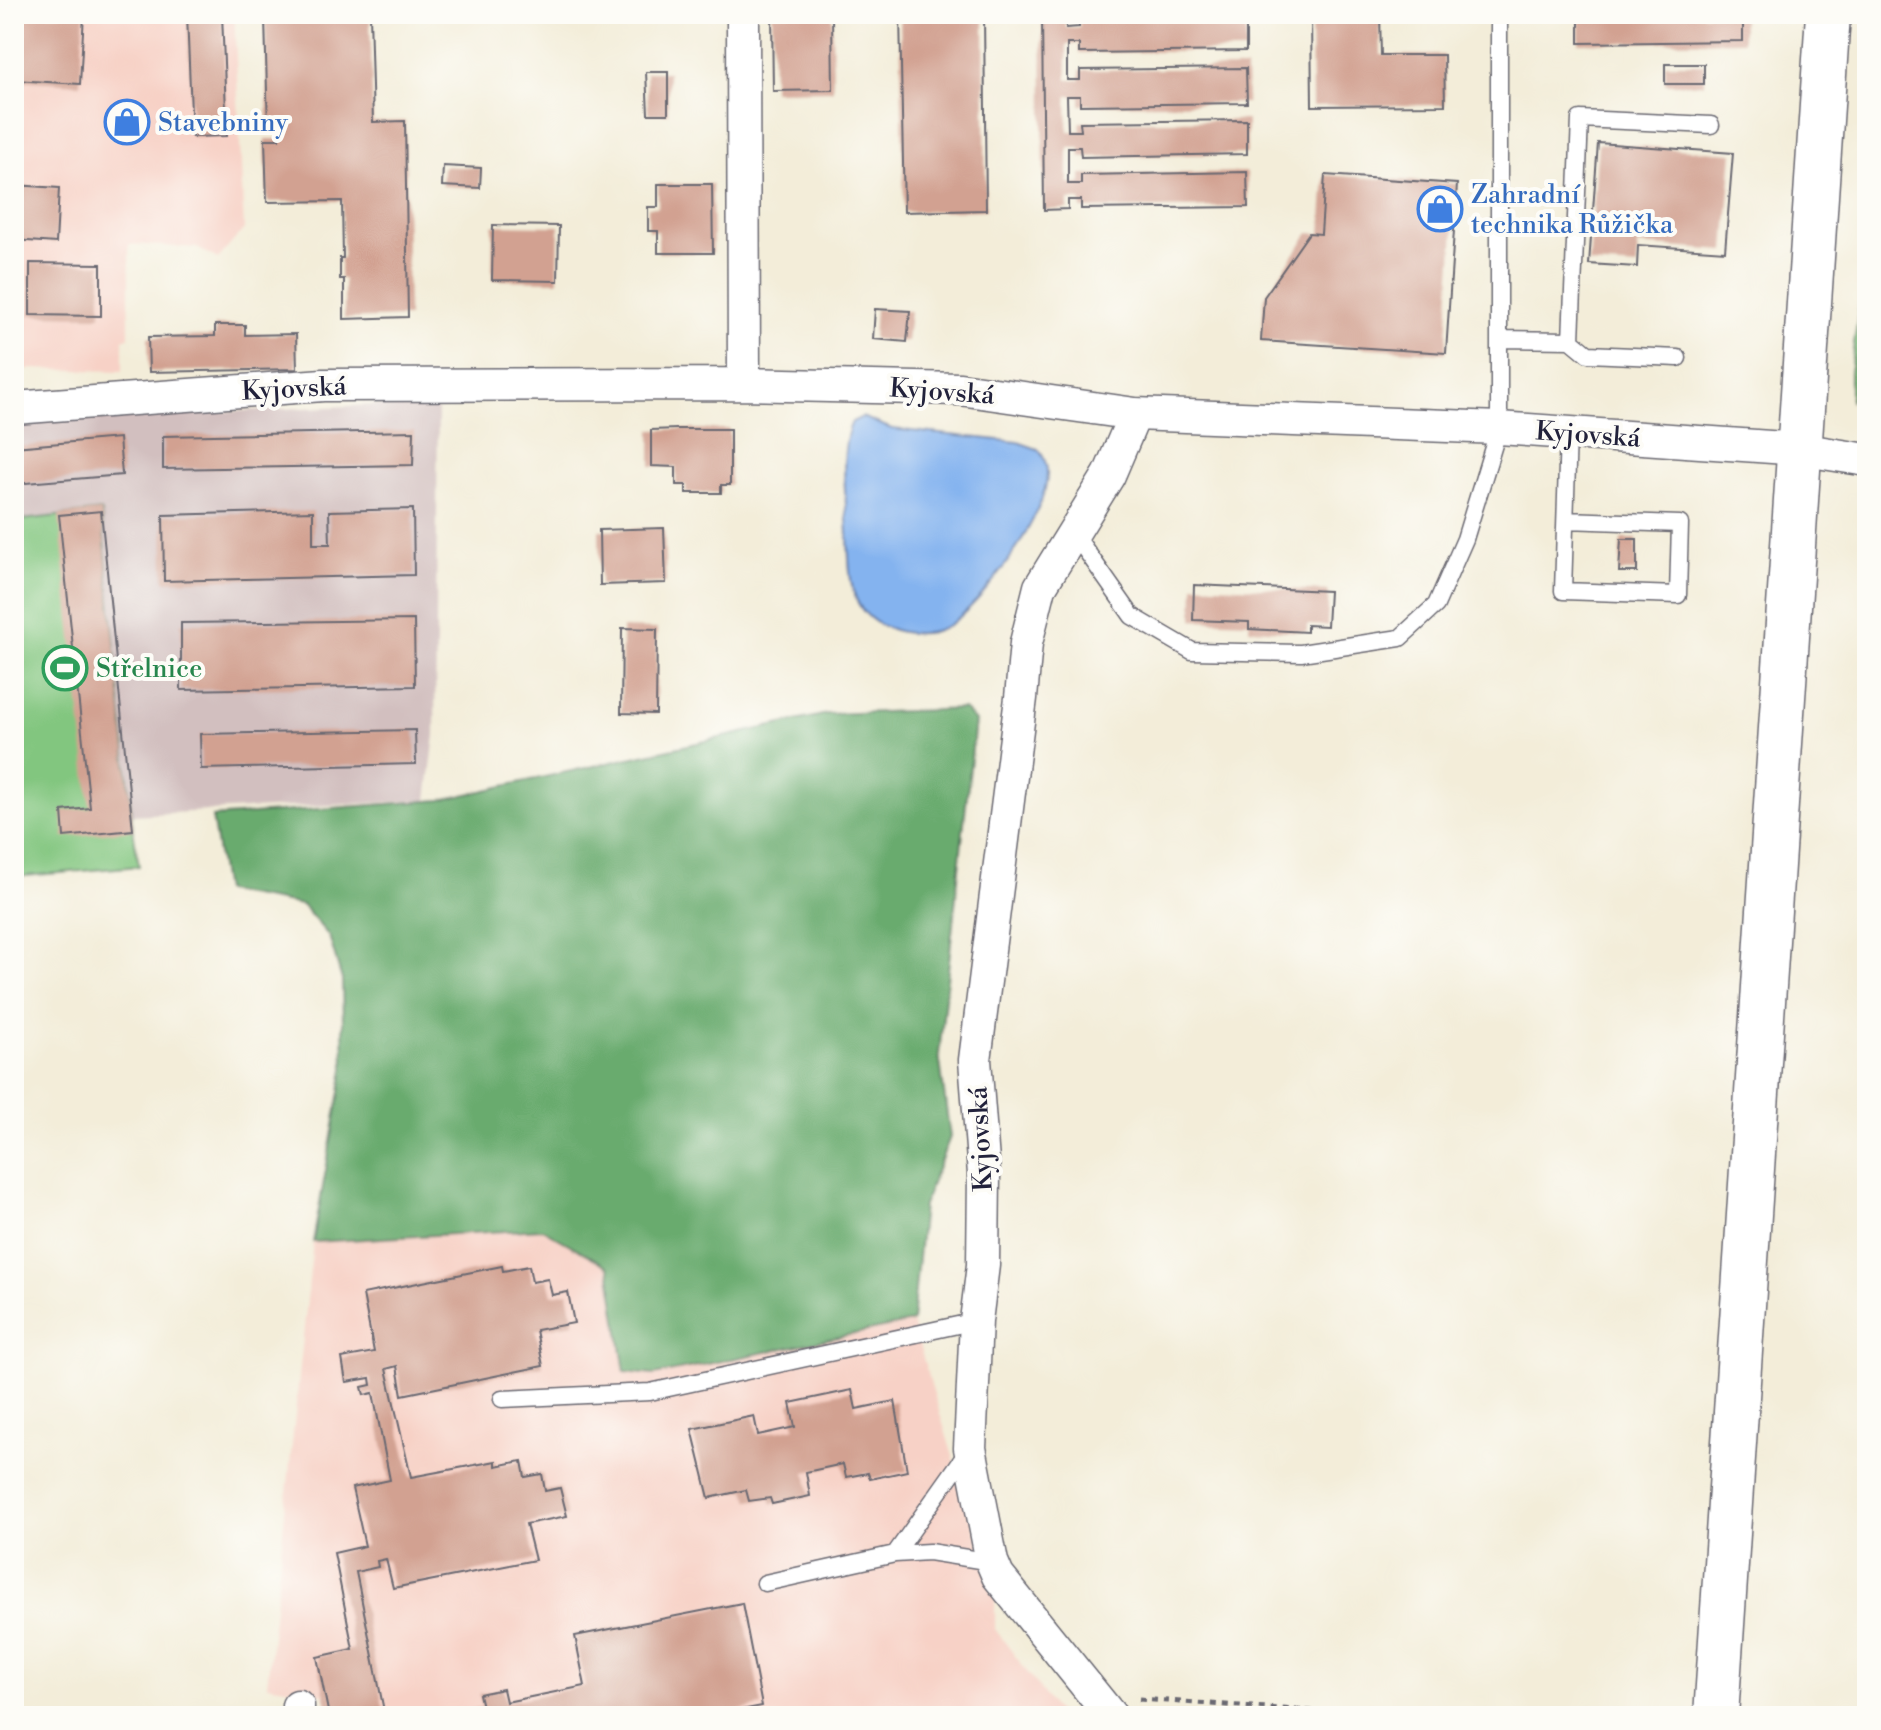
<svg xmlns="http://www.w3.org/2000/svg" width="1881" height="1730" font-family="'Libre Bodoni',serif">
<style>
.built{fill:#f7d1c6}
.industrial{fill:#d2bfbf}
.green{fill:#82c67f;stroke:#52745d;stroke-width:2}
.forest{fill:#69ab6e;stroke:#466654;stroke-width:2}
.water{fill:#84b3ef;stroke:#536a95;stroke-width:2}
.building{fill:#d2a191}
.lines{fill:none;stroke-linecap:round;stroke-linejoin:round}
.lane-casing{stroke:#6b6972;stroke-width:19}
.street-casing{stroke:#6b6972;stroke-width:35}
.primary-casing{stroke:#6b6972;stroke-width:47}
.path{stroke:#6b6972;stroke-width:5;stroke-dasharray:6 6;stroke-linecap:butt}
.lane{stroke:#fff;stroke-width:16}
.street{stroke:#fff;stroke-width:32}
.primary{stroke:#fff;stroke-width:44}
.labels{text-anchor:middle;stroke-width:8;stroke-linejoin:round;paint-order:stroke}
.shop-label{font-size:26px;fill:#366cbe;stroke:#fdfcf7;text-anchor:start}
.street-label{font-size:26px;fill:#22223b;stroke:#fdfcf7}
.leisure-label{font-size:26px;fill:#27864d;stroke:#fdfcf7;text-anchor:start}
</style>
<rect width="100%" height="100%" fill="#fdfcf7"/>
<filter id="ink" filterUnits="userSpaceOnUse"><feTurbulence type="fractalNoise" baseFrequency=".0125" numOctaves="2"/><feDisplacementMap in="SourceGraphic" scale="16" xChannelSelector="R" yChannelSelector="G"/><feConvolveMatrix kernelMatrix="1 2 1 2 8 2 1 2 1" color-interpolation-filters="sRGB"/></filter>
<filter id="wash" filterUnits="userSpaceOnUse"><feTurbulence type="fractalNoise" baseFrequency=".006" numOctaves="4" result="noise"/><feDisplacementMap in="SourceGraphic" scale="32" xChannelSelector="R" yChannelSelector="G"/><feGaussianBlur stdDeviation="1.8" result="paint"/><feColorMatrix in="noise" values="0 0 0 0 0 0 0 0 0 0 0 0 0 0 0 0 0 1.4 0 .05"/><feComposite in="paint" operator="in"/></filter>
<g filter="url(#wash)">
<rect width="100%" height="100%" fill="#f3edd9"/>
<path class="built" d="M14,14H234L244,229L218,259L197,248L129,244V337L123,339V371L27,369L14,360Z
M542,1229L609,1267L625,1372L654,1375L912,1322L995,1594V1629L1060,1716H329L324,1694L267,1685L313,1242Z"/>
<path class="industrial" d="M438,402L435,735L427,800L131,815L59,515L14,521V421Z"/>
<path class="green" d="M1867,251V402L1862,395L1850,401V373Z
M101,511L133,830L139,866L14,877V521Z"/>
<path class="forest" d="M964,709L975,721L939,1054L950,1137L923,1205L912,1322L654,1375L625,1372L609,1267L542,1229L313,1242L344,1069L342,980L329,936L302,905L224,891L212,817L441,800L827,714Z"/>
<path class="water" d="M862,417L892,429L1018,442L1038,449C1043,455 1047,464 1047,471C1050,512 981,607 947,626C930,635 912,635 894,630C847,617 850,577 848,536C847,505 838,449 852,422Z"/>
<g id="blocks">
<path class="building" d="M14,14H84L80,84L14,80Z
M187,14H222L227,136L192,137Z
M274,14H370L373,122L405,121L408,317L344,319V279H340V258H343L342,201L267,202L265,139H279V127L268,128L265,18H274Z
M772,14H832L833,90L773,91Z
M900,14H984L986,210L904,212Z
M1042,14H1066V28L1079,27V18L1246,16V51L1079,53V44H1067V80H1080V70L1246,68L1247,103L1080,105V96H1067L1068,131H1081L1080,122L1247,120V154L1081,157L1080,147H1068V184H1081V175L1247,172L1248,207L1081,209V200H1068V209L1044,210Z
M1311,14H1380L1381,55H1444L1445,105L1312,106Z
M1579,14H1743V41L1579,43Z
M1665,64H1704V84H1665Z
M646,72H668V114H648Z
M1598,143L1733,153L1725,251L1638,245L1637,267L1589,264Z
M443,166L481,168L480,188L442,186Z
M1325,175L1457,184L1446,353L1261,341L1264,297L1309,233L1321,234Z
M658,184H712L713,253H658V231H648V207H658Z
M14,185L59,188L56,243L14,240Z
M493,225L559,226L558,281L492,280Z
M30,263L101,264V316L30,315Z
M875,309L910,311L907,342L873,339Z
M215,325H245V335L296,334L297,369L149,372L148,337L215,336Z
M677,429H730V485H721V493H686V485H676V467L651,466V430Z
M414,431L413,465L163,469V436Z
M119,438L122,475L14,484V447Z
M413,509L414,575L164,581L163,515L313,511V544H330L329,511Z
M101,511L133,830L64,837L62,811L90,808L59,515Z
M664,528L666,583L600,585L599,530Z
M1621,539H1637V572H1619Z
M1194,585L1329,591L1327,626L1307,625V632L1249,629V622L1193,620Z
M414,620L415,686L181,690V623Z
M622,628L657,629L656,714L621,713Z
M415,730L416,764L201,769L200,734Z
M502,1266L503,1271L529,1266L532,1282L548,1279L552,1295L568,1292L574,1323L536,1330L543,1366L402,1395L397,1366L386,1369L411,1477L496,1461V1466L522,1461L525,1477L542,1474L545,1491L560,1488L567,1516L526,1524L535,1560L393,1588L386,1559L377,1561L378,1567L356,1572L385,1716H329L317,1657L353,1649L334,1553L365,1546L352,1488L390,1480L373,1393L364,1395L362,1387L371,1385L370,1378L346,1382L342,1358L374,1352L363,1294Z
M852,1390L856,1409L895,1401L907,1471L870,1479L868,1473L846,1477L843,1464L806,1472L810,1496L772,1504L770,1498L749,1501L746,1490L709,1498L692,1429L754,1416L758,1435L795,1427L790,1403Z
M742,1603L762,1706L711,1716H446L482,1707L479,1694L503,1689L506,1702L585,1686L575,1636Z"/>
</g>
</g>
<g filter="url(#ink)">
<use href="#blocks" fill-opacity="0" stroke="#6b6972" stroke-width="2"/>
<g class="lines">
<g class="lane-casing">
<path id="lane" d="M1499,339L1571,340L1588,354L1678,358
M1571,340L1580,119L1711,125
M1566,520L1680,524L1678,595L1563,591L1568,433
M1073,532L1132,616L1192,651L1301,653L1400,638L1436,605L1465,539L1499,428V14
M502,1399L650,1392L976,1321
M895,1554L968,1451
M765,1583L895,1554L929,1552L992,1562"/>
</g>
<g class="street-casing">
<path id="street" d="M743,14L744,384
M14,408L323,385L744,384L960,389L1135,414L1499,428L1799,449L1867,460
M298,1706V1716
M1111,1716L998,1576L992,1562L970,1448L976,1321L983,1265L984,1174L975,1060L1021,698L1026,643L1040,587L1109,475L1135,414"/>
</g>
<g class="primary-casing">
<path id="primary" d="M1716,1716L1828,14"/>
</g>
<path class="path" d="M1139,1699L1382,1716"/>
<use href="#lane" class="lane"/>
<use href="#street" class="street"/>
<use href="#primary" class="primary"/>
</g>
</g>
<defs>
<g id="shop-ring" transform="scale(2.3)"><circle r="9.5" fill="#fdfcf7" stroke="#3f7fe0" stroke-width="1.5"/><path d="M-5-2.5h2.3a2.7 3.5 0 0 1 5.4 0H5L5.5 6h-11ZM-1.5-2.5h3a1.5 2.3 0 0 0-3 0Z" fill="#3f7fe0"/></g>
<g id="stadium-ring" transform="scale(2.3)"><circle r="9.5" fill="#fdfcf7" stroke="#2e9e5b" stroke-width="1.5"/><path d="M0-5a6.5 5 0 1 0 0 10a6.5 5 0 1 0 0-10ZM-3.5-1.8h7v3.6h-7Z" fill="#2e9e5b"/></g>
</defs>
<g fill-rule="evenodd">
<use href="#shop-ring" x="127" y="122"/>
<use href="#shop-ring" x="1440" y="209"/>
<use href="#stadium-ring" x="65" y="668"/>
</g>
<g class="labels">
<g class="shop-label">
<text x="158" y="131">Stavebniny</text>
<text x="1471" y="203">Zahradní<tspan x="1471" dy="30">technika Růžička</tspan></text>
</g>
<g class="street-label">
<text transform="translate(294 388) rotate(-3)" y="9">Kyjovská</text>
<text transform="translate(942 391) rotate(4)" y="9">Kyjovská</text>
<text transform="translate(1588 434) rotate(4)" y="9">Kyjovská</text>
<text transform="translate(980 1139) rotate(-93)" y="9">Kyjovská</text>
</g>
<g class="leisure-label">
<text x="96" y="677">Střelnice</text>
</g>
</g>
<rect width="1881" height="1730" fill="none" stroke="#fdfcf7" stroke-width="48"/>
</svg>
